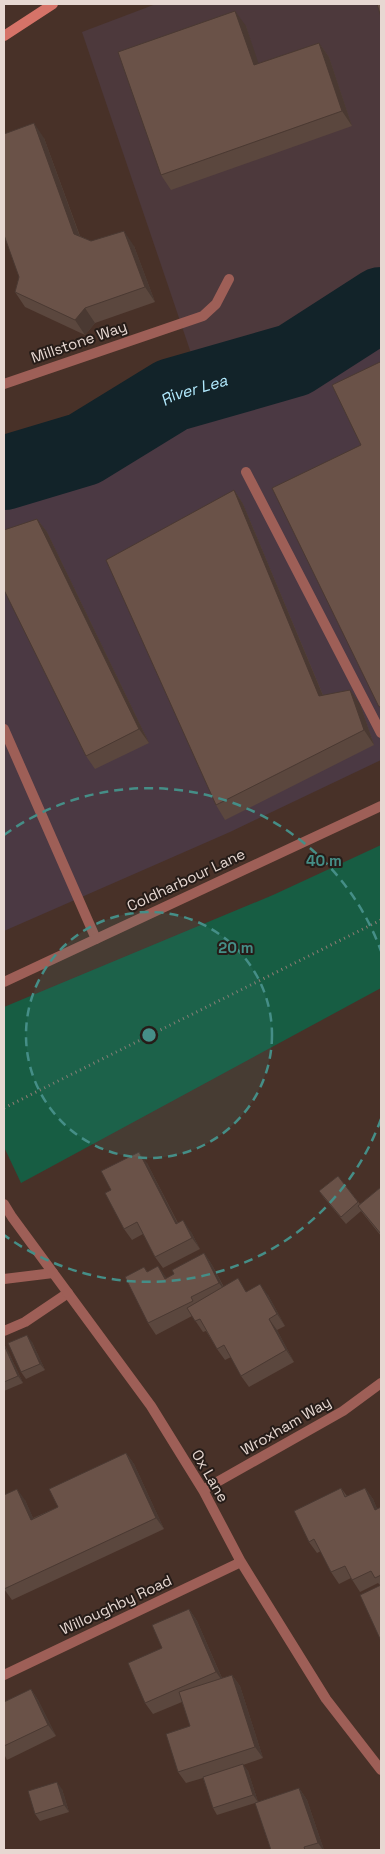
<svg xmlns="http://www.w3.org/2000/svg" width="385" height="1854" font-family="'Space Grotesk',sans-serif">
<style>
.commercial{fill:#4d393c}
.industrial{fill:#4b3943}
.green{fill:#175d43}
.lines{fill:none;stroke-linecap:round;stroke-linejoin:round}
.river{stroke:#122329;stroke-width:74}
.path{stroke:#907d75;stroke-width:3;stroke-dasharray:1 4;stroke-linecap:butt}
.service{stroke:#9e5f57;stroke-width:10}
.minor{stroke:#9e5f57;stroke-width:10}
.secondary{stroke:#d67368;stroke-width:10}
.wall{fill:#5b473e}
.shaded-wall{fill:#4a3932}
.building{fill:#6a5248;stroke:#4a3932}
.ring{fill:none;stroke:#458e87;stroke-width:2.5;stroke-dasharray:9 6}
.labels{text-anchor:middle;stroke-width:4;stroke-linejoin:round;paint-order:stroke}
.street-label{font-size:15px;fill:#e7d8d2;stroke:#261c18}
.water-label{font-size:16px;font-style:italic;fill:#b2eafe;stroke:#261c18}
.centre{fill:#458e87;stroke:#261c18;stroke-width:2.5}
.ring-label{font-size:15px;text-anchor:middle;font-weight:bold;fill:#458e87;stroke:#261c18;stroke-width:4;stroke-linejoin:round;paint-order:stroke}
</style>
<rect width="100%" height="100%" fill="#483128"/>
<path class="commercial" d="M156,4H381V270L335,306L195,365L82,32Z"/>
<path class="industrial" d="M381,324V760L230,832L4,931V495L88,469L154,421L299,379Z"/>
<path class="green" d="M381,845V988L21,1183L4,1147V1007L273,895Z"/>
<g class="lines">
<path class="river" id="s1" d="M4,473L84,449L172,395L294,360L381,304"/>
<path class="path" d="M4,1108L381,920"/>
<path class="service" d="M4,384L203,316L216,304L229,279
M246,472L381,733
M4,729L96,939
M4,1279L53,1273
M4,1331L25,1322L68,1293"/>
<path class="minor" d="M4,982L381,806
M4,1204L12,1217L151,1406L203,1490L241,1562L326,1699L381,1770
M203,1490L343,1411L381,1383
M4,1675L241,1562"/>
<path class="secondary" d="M4,36L53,4"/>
</g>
<path class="wall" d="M246,26L258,64L319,43L329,57L352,126L171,190L161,175Z
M44,138L80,236L91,241L134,246L155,302L95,323L85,335L25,307L15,292L19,277Z
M234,490L243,504L323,695L360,704L374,745L225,820L216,805Z
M37,519L47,532L149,743L95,769L86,756Z
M147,1163L178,1223L191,1232L200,1249L163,1268L155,1257L143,1234L132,1240L124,1229L111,1190Z
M338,1176L360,1204L381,1187V1236L361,1211L346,1224L324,1198L319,1191Z
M204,1253L212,1265L224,1287L268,1295L285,1326L277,1330L294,1362L249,1387L241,1376L231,1357L225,1360L217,1349L206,1331L203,1332L192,1316L156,1335L148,1323L144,1267L147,1271L167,1278L174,1274Z
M32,1342L45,1370L26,1379L21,1372Z
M4,1344L8,1351L23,1383L4,1391Z
M126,1453L134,1464L164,1529L12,1600L4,1589L25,1500L33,1518L58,1507Z
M341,1488L347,1496L365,1488L373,1499L377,1509L381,1507V1641L380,1585L378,1583L360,1592L351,1578L339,1584L331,1572L321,1551L317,1553L309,1542Z
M189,1609L197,1621L222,1678L232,1675L240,1686L263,1758L243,1765L248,1771L258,1802L299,1788L307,1800L324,1850H271L255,1803L217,1815L213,1808L203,1778L186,1783L178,1772L190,1726L182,1702L153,1714L145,1703L162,1648Z
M31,1689L38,1700L56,1736L7,1760L4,1754V1702Z
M62,1789L69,1812L40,1821L35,1814Z"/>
<path class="shaded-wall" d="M235,11L246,26L264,80L254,65Z
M319,43L329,57L352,126L342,111Z
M34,123L44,138L84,248L74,234Z
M124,231L134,246L155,302L145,287Z
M85,308L95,323L85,335L75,320Z
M234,490L243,504L329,710L319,696Z
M37,519L47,532L149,743L139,729Z
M350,690L360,704L374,745L364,730Z
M139,1152L147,1163L184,1236L176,1224Z
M183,1220L191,1232L200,1249L192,1238Z
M204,1253L212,1265L227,1294L219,1283Z
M158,1266L166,1277L173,1290L165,1279Z
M260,1284L268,1295L285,1326L277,1314Z
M269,1319L277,1330L294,1362L286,1350Z
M27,1335L32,1342L45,1370L40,1364Z
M4,1344L8,1351L23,1383L18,1376Z
M126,1453L134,1464L164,1529L156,1518Z
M365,1488L373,1499L381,1518L375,1510Z
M17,1489L25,1500L39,1531L31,1520Z
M189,1609L197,1621L224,1683L216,1672Z
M232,1675L240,1686L263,1758L255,1747Z
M31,1689L38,1700L56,1736L48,1725Z
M243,1764L248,1771L258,1802L253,1795Z
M57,1782L62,1789L69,1812L64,1805Z
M299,1788L307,1800L324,1850H323L318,1843Z"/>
<path class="building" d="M377,4H381V17Z
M235,11L254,65L319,43L342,111L161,175L118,52Z
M34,123L74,234L91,241L124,231L145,287L85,308L75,320L15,292L19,277L4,235V134Z
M380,362L381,364V706L379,707L272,488L361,445L332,385Z
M234,490L319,696L350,690L364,730L216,805L106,560Z
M37,519L139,729L86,756L4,590V530Z
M139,1152L176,1224L183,1220L192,1238L155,1257L137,1222L124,1229L105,1193L111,1190L101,1171Z
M338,1176L358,1202L341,1217L319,1191Z
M381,1187V1234L358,1206Z
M204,1253L219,1283L191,1297L193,1301L148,1323L125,1277L144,1267L147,1272L158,1266L165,1279L174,1274L172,1270Z
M238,1278L246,1292L260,1284L277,1314L269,1319L286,1350L241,1376L224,1345L217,1349L200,1319L195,1321L187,1308Z
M27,1335L40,1364L21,1372L8,1343Z
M4,1345L18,1376L4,1382Z
M126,1453L156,1518L4,1589V1495L17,1489L31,1520L58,1507L49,1489Z
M341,1488L345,1497L365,1488L375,1510L381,1507V1575L375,1578L371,1571L352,1580L345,1566L331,1572L314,1539L309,1542L294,1511Z
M381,1585V1641L360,1595Z
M189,1609L216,1672L145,1703L128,1663L162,1648L152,1625Z
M232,1675L255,1747L178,1772L166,1734L190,1726L179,1692Z
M31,1689L48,1725L4,1746V1702Z
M243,1764L253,1795L213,1808L203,1777Z
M57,1782L64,1805L35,1814L28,1791Z
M299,1788L318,1843L304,1847L305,1850H271L255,1803Z"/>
<circle cx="149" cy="1035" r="123" fill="#458e87" fill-opacity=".12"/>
<g class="ring">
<circle cx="149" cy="1035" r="123"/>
<path d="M381 1119A247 247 0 0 1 4 1235M4 835A247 247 0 0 1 381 951"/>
</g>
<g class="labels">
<g class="street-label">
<text transform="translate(79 342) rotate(-19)" y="5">Millstone Way</text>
<text transform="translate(186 880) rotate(-25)" y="5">Coldharbour Lane</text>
<text transform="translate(286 1426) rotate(-30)" y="5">Wroxham Way</text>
<text transform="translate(210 1476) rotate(60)" y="5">Ox Lane</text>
<text transform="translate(116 1605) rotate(-25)" y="5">Willoughby Road</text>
</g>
<g class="water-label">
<text dy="6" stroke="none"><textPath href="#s1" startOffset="209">River Lea</textPath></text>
</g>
</g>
<circle cx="149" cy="1035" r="8" class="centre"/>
<g class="ring-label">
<text x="324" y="866">40 m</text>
<text x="236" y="953">20 m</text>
</g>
<rect width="385" height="1854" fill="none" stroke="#e7d8d2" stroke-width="10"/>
</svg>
